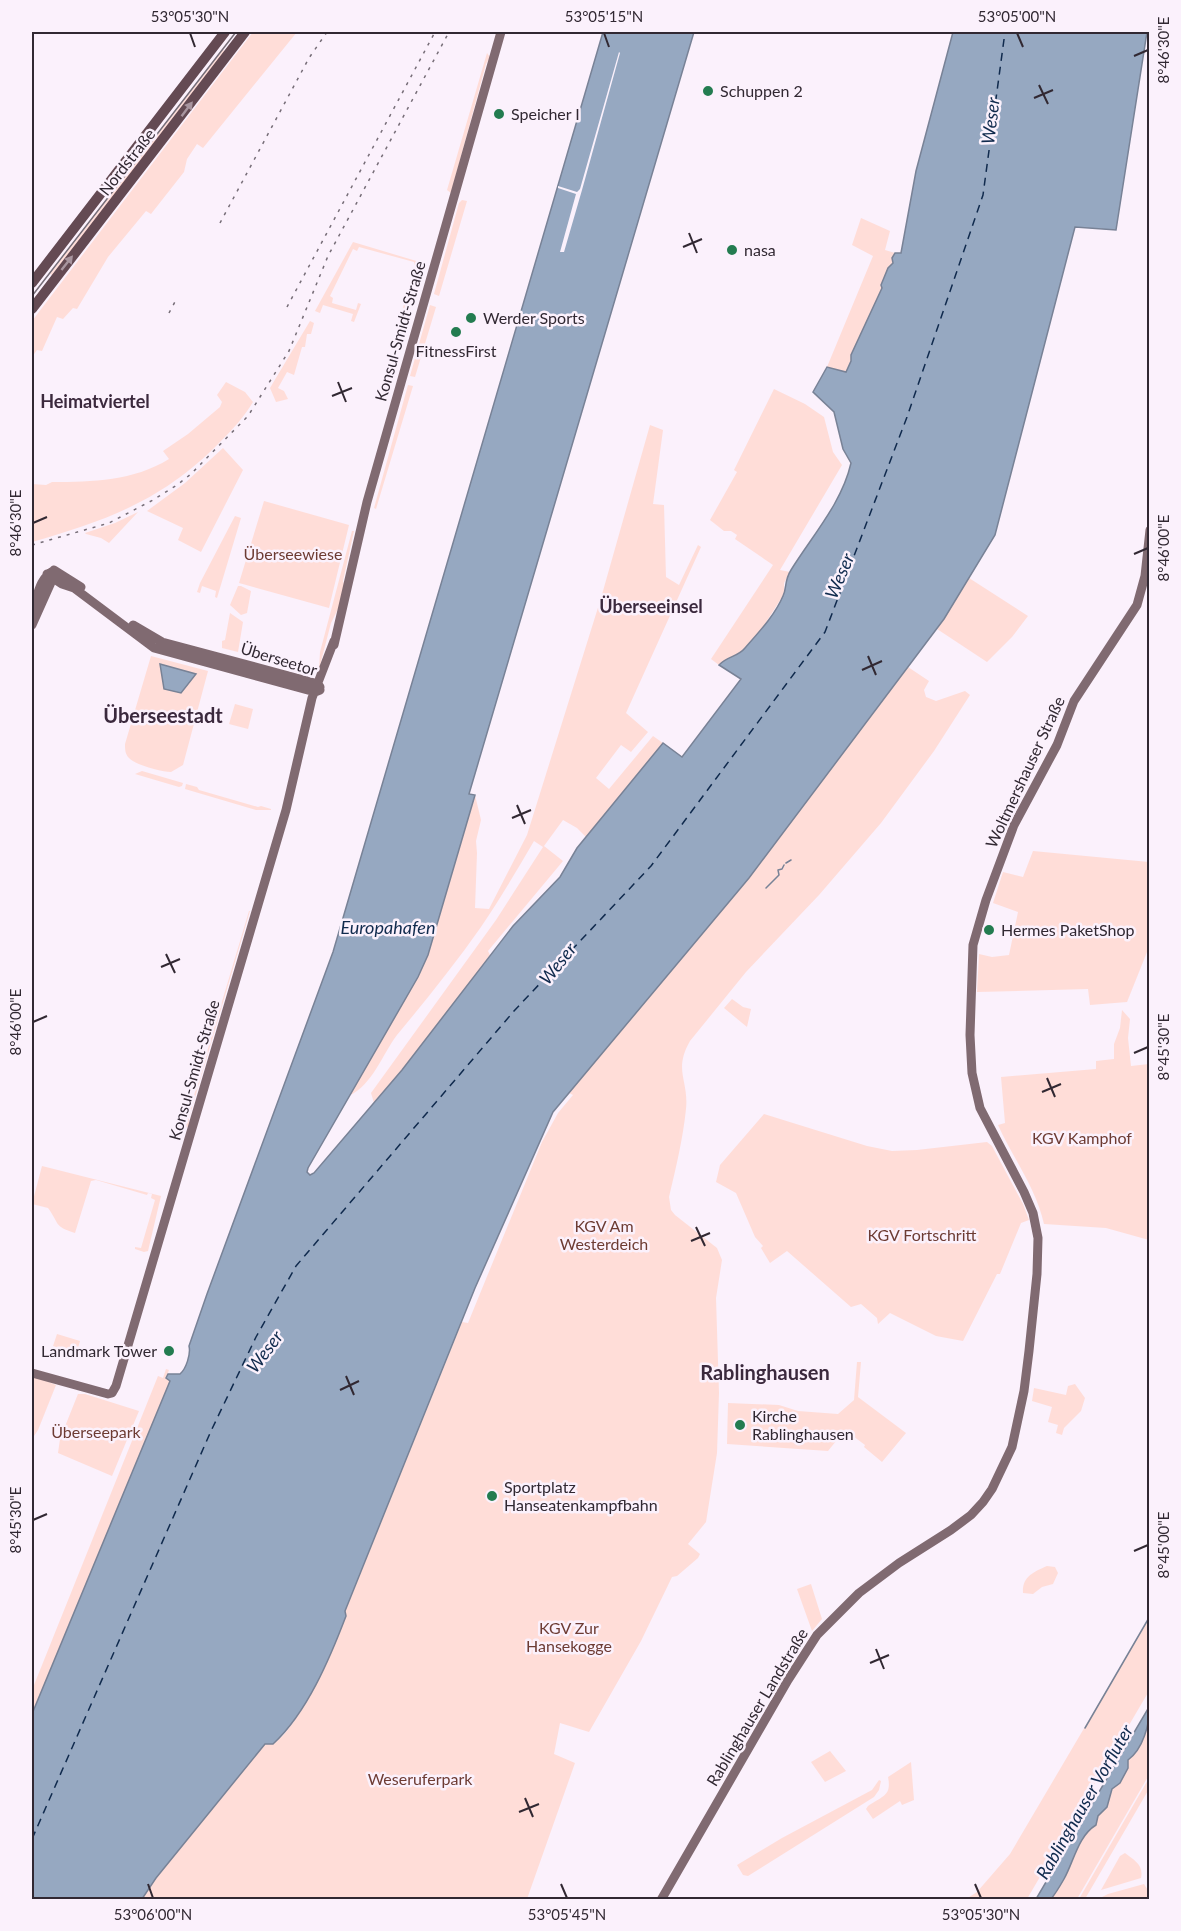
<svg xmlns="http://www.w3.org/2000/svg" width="1181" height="1931" font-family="Lato,sans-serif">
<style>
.green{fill:#ffddd8}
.water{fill:#96a8c1;stroke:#788296;stroke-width:1.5}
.pier{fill:#fbf1fc}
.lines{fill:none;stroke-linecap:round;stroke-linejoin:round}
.stream{stroke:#788296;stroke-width:1.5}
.ferry{stroke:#102a4d;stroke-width:1.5;stroke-dasharray:8 6;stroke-linecap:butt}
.secondary{stroke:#806a71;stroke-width:9}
.primary{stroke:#644a53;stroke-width:10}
.tram{stroke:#766d77;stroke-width:1.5}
.rail{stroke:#766d77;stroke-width:1.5;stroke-dasharray:3 6;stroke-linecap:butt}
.oneway{fill:#a8959f}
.ticks{fill:none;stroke:#312832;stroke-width:2}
.poi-dot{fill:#237c50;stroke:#fbf1fc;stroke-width:2}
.labels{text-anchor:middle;stroke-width:5;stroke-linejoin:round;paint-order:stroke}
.poi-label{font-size:16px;fill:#312832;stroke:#fbf1fc;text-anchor:start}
.street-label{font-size:16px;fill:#312832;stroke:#fbf1fc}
.park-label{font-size:16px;fill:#6d3b33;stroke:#fbf1fc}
.water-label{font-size:18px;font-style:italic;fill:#102a4d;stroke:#fbf1fc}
.neighbourhood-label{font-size:18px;font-weight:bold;fill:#3b293d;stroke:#fbf1fc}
.quarter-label{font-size:20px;font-weight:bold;fill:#3b293d;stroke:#fbf1fc}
.neatline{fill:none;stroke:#312832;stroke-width:2}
.ticks-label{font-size:15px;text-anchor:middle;fill:#312832}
</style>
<rect width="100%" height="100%" fill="#fbf1fc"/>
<path class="green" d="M253,32H297L203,148L197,144L187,159L184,172L151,214L146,211L108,257L77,309L73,308L63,319L57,317L42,351L37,350L32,357V321Z
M223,50L226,52L52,275L50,274Z
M487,53L490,57L486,64L451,193L447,190Z
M462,200L467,201L439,296L434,294L459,203Z
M861,218L890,231L885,250L895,253L893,258L894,263L846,372L827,367L873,256L852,245Z
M353,242L423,263L422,267L414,265V262L359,247L357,251L353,249L330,296L333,298L332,303L356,310L358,303L361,304L354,322L351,321L353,314L323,305L320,313L315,311Z
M414,267L421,269L407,321L400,319Z
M430,305L436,307L415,377L410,376Z
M310,321L314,323L311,334H307L305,347H302L294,375L287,372L278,388L284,391L288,399L276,402L270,388Z
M226,382L245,392L253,402C244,417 233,429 221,441C164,500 108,520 32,542V484L46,485L52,482C93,482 133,481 169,459L163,451L188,434L220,407L222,402L217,395Z
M408,385L413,386L376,509L374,508Z
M774,389L805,404L824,417L833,452L842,465L780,570L790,572L784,583V594L763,627L738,655L728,658L719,665L711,659L773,565L735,539L737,535L731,531H724L710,520L737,472L734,470Z
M650,425L663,430L653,504L664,505L666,577L679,585L698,545L701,547L626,713L648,732L631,752L621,745L596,778L609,789L653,736L663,743L586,837L577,828L563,820L544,846L563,861L488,951L490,955L426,1041L374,1103L371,1093L496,920L543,847L534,841C517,870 500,899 481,927C455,964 426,1000 397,1035C382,1055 373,1084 349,1096L418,977L428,955L475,795L481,820L476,841L477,853L475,908L489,909L527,835L601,598Z
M223,448L243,470L201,552L178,540L183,528L147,511L185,483Z
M264,501L349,525L329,608L239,583Z
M138,512L109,543L101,538L86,534L85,533L115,523Z
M235,516L241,518L217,598L215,597L216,591L202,586L200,593L197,592L200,583Z
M352,531H354L343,581L344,584L339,607L331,623L319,669L320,652Z
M969,578L1028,616L1012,637L987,662L937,629Z
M238,586H241L251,591L247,613L241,615L230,605Z
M230,613L243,622L238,652L222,648V641L225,640Z
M151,656L208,671L183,765L171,772C162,772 135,765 129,758C125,754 125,749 125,744Z
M908,667L929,681L924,690L926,697L936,701L965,691L970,695L934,751L881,823L819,895L746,972L690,1041C673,1071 689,1080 686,1109C683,1138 676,1168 669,1197L671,1210L675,1215L717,1248L722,1260L716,1298L719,1393L717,1453L706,1522L688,1544L700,1554L698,1558L677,1576L672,1577L641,1641L589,1732L560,1723L554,1754L575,1763L527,1899L142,1900L156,1878L265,1744C267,1744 272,1744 274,1743C298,1730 336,1643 346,1616L345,1612L462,1322L468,1323L542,1142L558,1113L573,1095L569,1093L749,878Z
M235,704L253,709L248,729L229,724Z
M142,771L183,783L182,786L179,787L135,774Z
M186,784L197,787L199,790L258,807L261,806L271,809V810H256L185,789Z
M1033,851L1149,862V947L1127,1002L1090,1005L1088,989L977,992L979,954L992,957L1009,955L1018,912L993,903L1003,872L1023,877Z
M249,911H250L189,1118V1126L184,1129Z
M732,999L743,1007L751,1009L747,1027L724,1008Z
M1122,1010L1130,1019L1128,1038L1131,1066L1149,1064V1240L1106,1228L1044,1224C1036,1188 1013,1158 998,1125L1005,1123L1001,1077L1096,1069V1061L1114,1059V1044L1120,1028Z
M764,1114L867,1146L892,1151L917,1150L987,1142L992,1146L1023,1204L1029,1220L1021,1223L1000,1274H997L963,1341L936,1336L890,1313L878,1324L877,1318L861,1304L851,1307L787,1251L770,1263L761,1248L763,1246L755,1237L736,1193L716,1182L720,1165Z
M42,1166L161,1196L148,1251L144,1252L135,1249V1247L141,1248L155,1200L151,1198L152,1194L148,1193L147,1195L96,1180L91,1181L75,1233C53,1226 60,1224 48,1208L32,1204Z
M57,1334L80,1341L76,1355L53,1346Z
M857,1362H861L858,1397L906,1433L882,1462L864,1447L865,1445L845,1430L828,1451L727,1444L728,1403L779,1405L798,1411L838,1414L854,1400Z
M166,1369L169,1370L166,1378L170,1381L32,1714V1690L158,1376L163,1378Z
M32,1375L56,1385L38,1430L32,1439Z
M1075,1384L1085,1398L1081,1411L1064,1428L1062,1435L1056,1433L1058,1425L1048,1422L1052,1407L1032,1401L1034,1388L1066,1395L1068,1386Z
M78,1394H85L139,1411L112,1476L58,1453L60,1439Z
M1047,1566L1055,1567L1058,1573L1053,1584L1042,1587L1033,1594L1023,1593C1022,1577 1033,1572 1047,1566Z
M811,1584L822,1619L812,1631L797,1589Z
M1149,1618V1691L1027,1899H966L977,1892L1010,1854Z
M1149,1725V1775L1077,1899L1051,1900C1056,1893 1060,1886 1064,1879C1074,1861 1078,1836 1096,1825L1098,1816L1107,1807L1112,1789L1116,1785L1128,1760L1137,1752Z
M830,1751L846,1771L825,1782L811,1762Z
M911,1762L914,1800L902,1805L900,1801L873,1819L866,1809L868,1806C882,1796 892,1796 888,1777Z
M1149,1778V1789L1085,1899H1079Z
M879,1780L881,1781L879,1790L874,1797L748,1876L743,1875L737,1865L782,1838L872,1790Z
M1125,1853C1134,1860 1144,1865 1141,1878L1101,1890L1120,1856Z
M1144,1884L1149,1892V1899H1098L1108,1894Z"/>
<path class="water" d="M603,32H694L469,794L475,795L428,955L418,977L308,1168L307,1172L310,1175L314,1173L402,1070L513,926L560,877L577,848L663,743L682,757L741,679L719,665C727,656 738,657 745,648C759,632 775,615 783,596C787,588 784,581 791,570C812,536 842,503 851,463L843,449L834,412L813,392L827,367L846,372L851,361V355L882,288L881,285L888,268L893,263L892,258L895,253H901L916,171L953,32H1147L1116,230L1075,227L995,535L944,619L749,878L553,1112L475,1288L345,1611L346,1616C330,1658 307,1713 273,1744H265L156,1878L142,1899L32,1900V1714L170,1381L166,1378L168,1374H180C186,1369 191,1354 189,1346L207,1294L333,952Z
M160,664L196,674L181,693L164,689Z
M1149,1707C1150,1724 1143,1749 1128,1760V1768L1120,1783L1112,1789L1107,1807L1098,1816L1096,1825C1078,1836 1074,1861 1064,1879C1060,1886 1056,1893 1051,1899H1036Z"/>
<path class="pier" d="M619,52L620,53L582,190L564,252H560L576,194L558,188V186L577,192L580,189Z"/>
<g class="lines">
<path class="stream" d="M786,863L791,860
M766,888L779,875L778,870L782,869L784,865
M1085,1728L1150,1616"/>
<path class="ferry" d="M32,1839L211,1431L256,1337L296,1266L514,1011L651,866L825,632L907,417L983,195L1005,32"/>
<path class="secondary" d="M54,570L81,587
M47,574L62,584L74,588L154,648L315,692L320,690
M34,605C38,593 41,577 53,571
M32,625L53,578V572
M133,625L162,642L311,682L318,684L320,687
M334,645L367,502L501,32
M32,1373L108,1394L112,1393L116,1386L286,810L312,698L334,641
M661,1900L788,1680L817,1635L859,1593L899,1563L951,1530L971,1515L983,1502L992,1489L1012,1447L1024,1391L1029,1351L1037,1274L1038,1238L1033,1213L1024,1192L980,1108L972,1073L970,1035L973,945L986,900L1014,825L1057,745L1074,701L1137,605L1145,576L1150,530"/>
<path class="primary" d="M32,283L225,32
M32,309L245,32"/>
<path class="tram" d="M32,296L236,32"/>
<path class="rail" d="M220,223L309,58L327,32
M287,307L435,32
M169,313L177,298
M32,545L109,523L153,500L177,485L191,474L248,416L289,351L328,256L449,32"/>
</g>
<defs><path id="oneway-solid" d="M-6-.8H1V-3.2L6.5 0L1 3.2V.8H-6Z" transform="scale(1.5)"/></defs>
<g class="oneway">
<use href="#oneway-solid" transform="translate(187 109) rotate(-53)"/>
<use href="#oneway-solid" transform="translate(67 263) rotate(-52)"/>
</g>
<path class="ticks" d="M190,33L195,47M604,33L609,47M1017,33L1023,47M1134,56L1148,50M1039,85L1048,104M1034,98L1053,90M689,233L697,253M683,247L702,239M338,382L346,402M332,396L352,388M33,523L47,517M1134,554L1148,548M868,656L876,675M862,670L882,661M517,805L525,824M512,818L531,810M166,954L175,973M161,967L180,959M33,1022L47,1016M1134,1053L1148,1047M1047,1078L1055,1097M1042,1092L1061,1084M696,1227L705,1246M691,1241L710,1233M346,1376L354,1395M340,1390L359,1381M33,1520L47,1514M1134,1551L1148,1545M876,1649L884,1669M870,1663L889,1655M525,1798L533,1817M519,1812L539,1804M148,1884L153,1898M561,1884L567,1898M975,1884L981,1898"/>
<g class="poi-dot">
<circle cx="708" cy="91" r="6"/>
<circle cx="499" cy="114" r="6"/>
<circle cx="732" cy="250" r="6"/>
<circle cx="471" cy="318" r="6"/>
<circle cx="456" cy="332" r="6"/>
<circle cx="989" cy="930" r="6"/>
<circle cx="169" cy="1351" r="6"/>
<circle cx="740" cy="1425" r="6"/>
<circle cx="492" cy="1496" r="6"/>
</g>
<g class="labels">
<g class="poi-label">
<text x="720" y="97">Schuppen 2</text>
<text x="511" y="120">Speicher I</text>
<text x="744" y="256">nasa</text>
<text x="483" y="324">Werder Sports</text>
<text x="456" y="357" text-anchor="middle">FitnessFirst</text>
<text x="1001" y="936">Hermes PaketShop</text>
<text x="157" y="1357" text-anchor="end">Landmark Tower</text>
<text x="752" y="1422">Kirche<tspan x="752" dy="18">Rablinghausen</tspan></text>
<text x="504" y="1493">Sportplatz<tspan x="504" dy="18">Hanseatenkampfbahn</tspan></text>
</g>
<g class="street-label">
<text transform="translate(127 162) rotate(-52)" y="6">Nordstraße</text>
<text transform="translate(400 331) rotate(-74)" y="6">Konsul-Smidt-Straße</text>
<text transform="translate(279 659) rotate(17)" y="6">Überseetor</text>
<text transform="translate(1025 772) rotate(-65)" y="6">Woltmershauser Straße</text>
<text transform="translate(194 1070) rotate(-74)" y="6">Konsul-Smidt-Straße</text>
<text transform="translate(757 1707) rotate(-59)" y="6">Rablinghauser Landstraße</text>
</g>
<g class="park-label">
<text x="293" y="560">Überseewiese</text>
<text x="1082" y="1144">KGV Kamphof</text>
<text x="604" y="1232">KGV Am<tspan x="604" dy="18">Westerdeich</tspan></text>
<text x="922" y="1241">KGV Fortschritt</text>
<text x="96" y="1438">Überseepark</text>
<text x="569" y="1634">KGV Zur<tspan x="569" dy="18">Hansekogge</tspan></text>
<text x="420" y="1785">Weseruferpark</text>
</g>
<g class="water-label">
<text transform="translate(991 121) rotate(-83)" y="6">Weser</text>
<text transform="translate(840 576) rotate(-67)" y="6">Weser</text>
<text x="388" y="934">Europahafen</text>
<text transform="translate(558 964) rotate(-51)" y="6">Weser</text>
<text transform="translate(265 1352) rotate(-53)" y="6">Weser</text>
<text transform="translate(1085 1802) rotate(-60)" y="6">Rablinghauser Vorfluter</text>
</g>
<g class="neighbourhood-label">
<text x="95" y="408">Heimatviertel</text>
<text x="651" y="613">Überseeinsel</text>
</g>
<g class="quarter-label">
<text x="163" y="723">Überseestadt</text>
<text x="765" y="1380">Rablinghausen</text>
</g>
</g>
<rect width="1181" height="1931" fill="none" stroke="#fbf1fc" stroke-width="66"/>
<rect x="33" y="33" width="1115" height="1865" class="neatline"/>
<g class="ticks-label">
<text x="190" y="22">53°05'30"N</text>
<text x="604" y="22">53°05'15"N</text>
<text x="1017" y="22">53°05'00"N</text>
<text transform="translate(1164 50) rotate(-90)" y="5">8°46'30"E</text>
<text transform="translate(16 523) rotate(-90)" y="5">8°46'30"E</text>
<text transform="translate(1164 548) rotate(-90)" y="5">8°46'00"E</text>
<text transform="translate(16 1022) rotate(-90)" y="5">8°46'00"E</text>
<text transform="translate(1164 1047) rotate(-90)" y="5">8°45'30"E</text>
<text transform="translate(16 1520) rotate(-90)" y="5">8°45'30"E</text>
<text transform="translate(1164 1545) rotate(-90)" y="5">8°45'00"E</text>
<text x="153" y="1920">53°06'00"N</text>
<text x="567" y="1920">53°05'45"N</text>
<text x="981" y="1920">53°05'30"N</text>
</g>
</svg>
